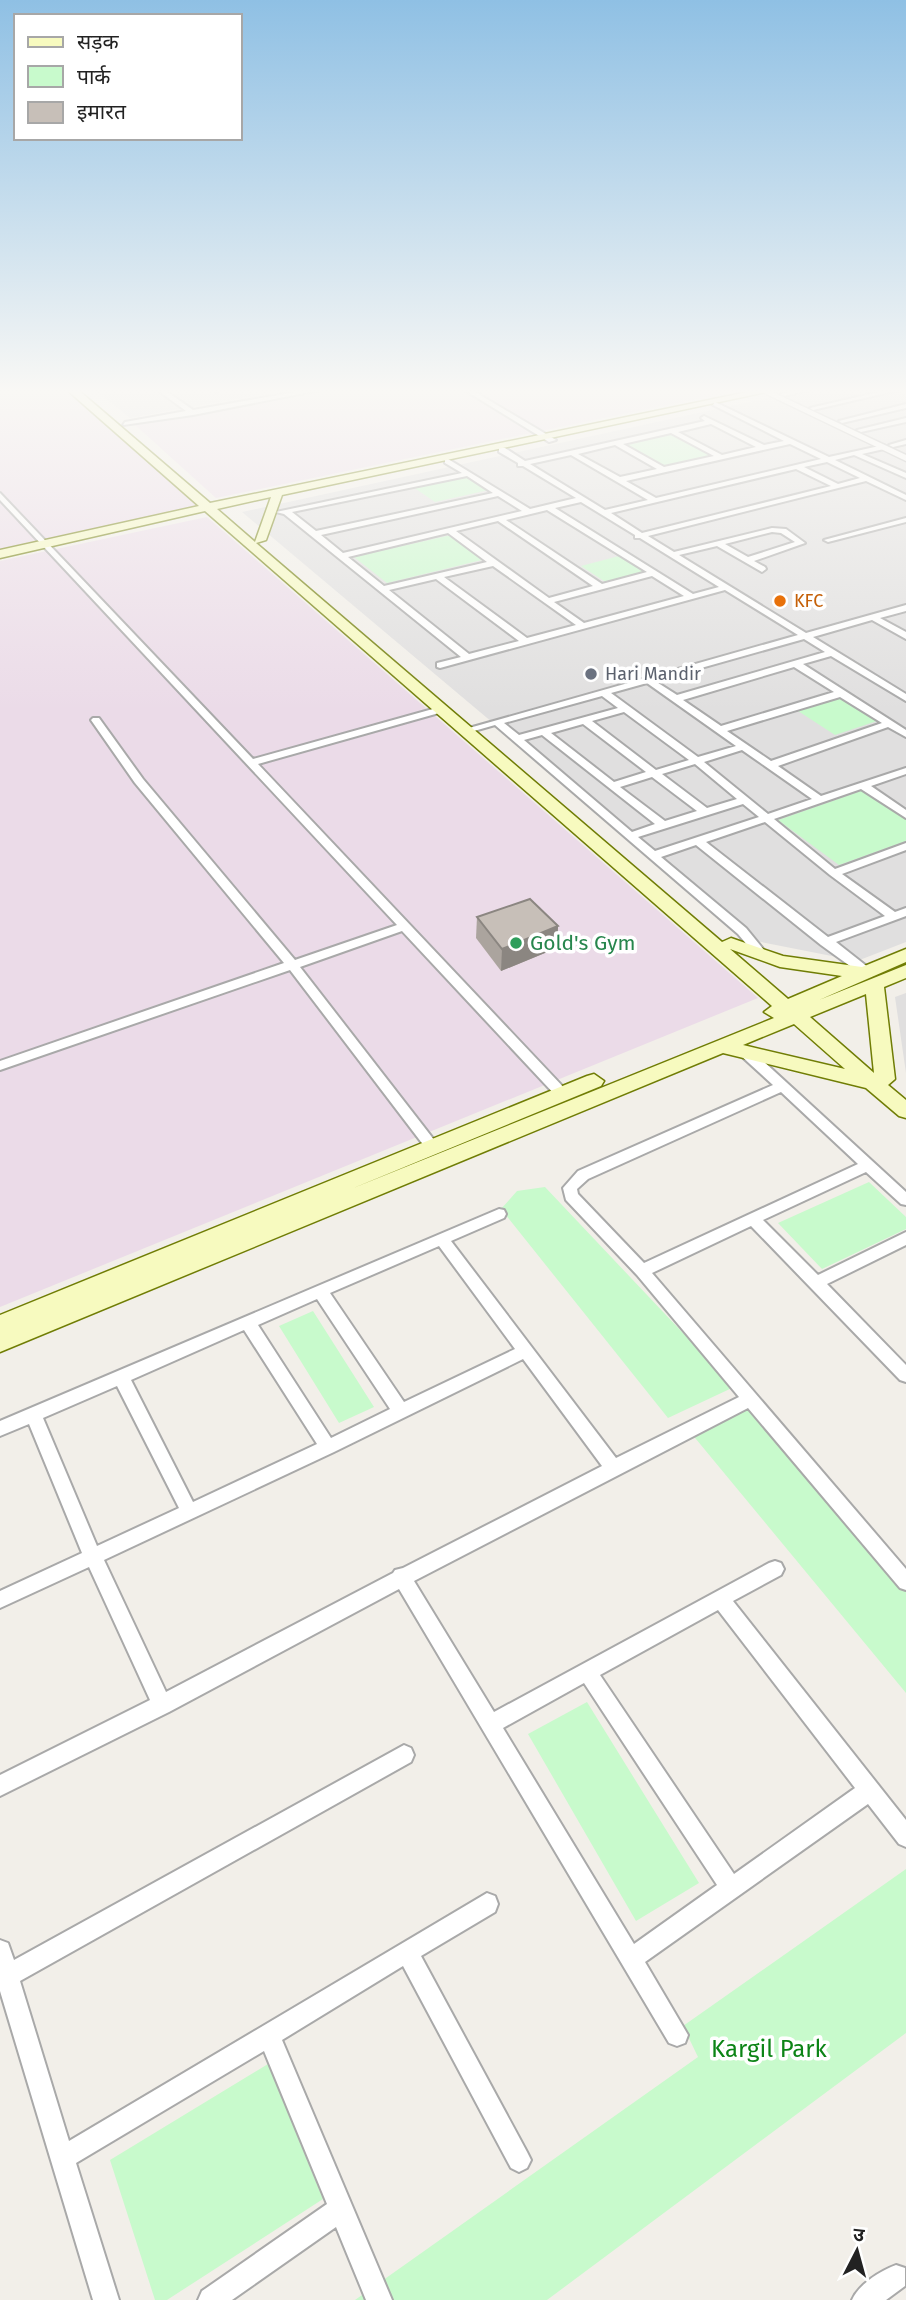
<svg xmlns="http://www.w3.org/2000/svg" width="906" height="2300" font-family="'Fira Sans','Noto Sans Devanagari',sans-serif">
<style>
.residential{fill:#e0dfdf}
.industrial{fill:#ebdbe8}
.park{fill:#c8facc}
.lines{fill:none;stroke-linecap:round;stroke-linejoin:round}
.minor-casing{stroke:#a9a9a9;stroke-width:4}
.tertiary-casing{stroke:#a9a9a9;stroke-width:3}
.secondary-casing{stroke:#707d05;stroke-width:3}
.minor{fill:#fff;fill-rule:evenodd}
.tertiary{fill:#fff;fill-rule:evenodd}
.secondary{fill:#f7fabf;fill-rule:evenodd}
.wall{fill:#aba49e}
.shaded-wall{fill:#8b8681}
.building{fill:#c7bfb8;stroke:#8b8681;stroke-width:2}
.food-dot{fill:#e8710a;stroke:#fff;stroke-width:2.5}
.worship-dot{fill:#6b7280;stroke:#fff;stroke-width:2.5}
.leisure-dot{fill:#2e9e5b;stroke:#fff;stroke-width:2.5}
.labels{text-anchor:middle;stroke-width:7;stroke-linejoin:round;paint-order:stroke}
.far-food-label{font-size:18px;fill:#c56008;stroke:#fff;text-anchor:start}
.far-worship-label{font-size:18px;fill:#5b616d;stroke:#fff;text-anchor:start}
.leisure-label{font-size:21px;fill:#27864d;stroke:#fff;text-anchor:start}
.near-park-label{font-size:24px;fill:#0c8416;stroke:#fff}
</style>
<rect width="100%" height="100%" fill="#f2efe9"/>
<path class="residential" d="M94,389H291L130,418Z
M809,389H906V942L857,961L751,940L242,512Z
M906,993V1073L895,997Z"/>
<path class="industrial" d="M0,389H65L202,506L0,549Z
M320,389H744L216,498L134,424Z
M207,517L758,998L0,1307V561Z"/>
<path class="park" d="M673,433L713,455L665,466L625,444Z
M466,475L489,490L435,502L413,487Z
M451,535L486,559L387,583L354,557Z
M619,556L646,572L607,583L581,566Z
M839,695L880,720L835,735L795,709Z
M864,790L906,819V841L839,865L778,820Z
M869,1182L906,1217V1229L822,1269L778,1223Z
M545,1187L734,1387L668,1418L501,1209L517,1191Z
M313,1311L374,1407L339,1423L279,1326Z
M749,1403L906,1588V1693L691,1433Z
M587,1702L699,1883L636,1921L528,1734Z
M906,1869V2033L547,2300H355L698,2057L683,2026Z
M268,2064L323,2199L167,2300H155L110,2160Z"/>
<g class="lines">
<g class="minor-casing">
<path id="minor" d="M156,389H163L193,410L312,389H325L193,415L123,425L125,422L186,411Z
M212,389H218L219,390L216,392Z
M463,389H470L556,440L549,442Z
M801,389H813L784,396L781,394Z
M892,389H903L813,410L810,408Z
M715,402L829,457L884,445V449L862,454L906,473V478L854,455L835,460L906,495V500L866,481L648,536L674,552L772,528L786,529L805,543L754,561L765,567L766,569L762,572L717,546L679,555L806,633L906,605V611L880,618L906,632V639L872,620L813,637L906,694V701L831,656L803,664L906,730V737L888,727L778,766L821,796L906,768V774L871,786L906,810V818L861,789L774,819L835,869L906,843V850L842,874L895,912L906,908V916L836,942L869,968L871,971L869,974H861L821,945L696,845L661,857L746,928L768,955L762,959L758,958L738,934L495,725L467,733L462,730L798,635L725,590L440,668L437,667V663L461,657L284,514L276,512L462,473L445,463V459H448L530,509L576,498L523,466H518V463L499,452V448H505L525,461L705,421L701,418L704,416L764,445L784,441L713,405ZM711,424L756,447L722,455L678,432ZM671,433L714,456L664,467L623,444ZM790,444L821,459L656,498L626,481ZM615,445L657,469L620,477L578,454ZM571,455L648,500L605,510L530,464ZM827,462L860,478L838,484L804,467ZM796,469L831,486L642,533L611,513ZM467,476L493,493L316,531L292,512ZM498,496L522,511L343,553L321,535ZM581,502L635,535V538H640L719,587L693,594L555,508ZM547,510L647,572L602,584L506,520ZM498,521L593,586L549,598L456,531ZM772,532L781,533L795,542L748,557L725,544ZM448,533L487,562L384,586L348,557ZM493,566L576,625L527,638L444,577ZM652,576L684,596L584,623L554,602ZM436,579L519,641L469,654L389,590ZM804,639L825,652L677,695L655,681ZM794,667L834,692L721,726L683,700ZM647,683L736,746L698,757L611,693ZM602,696L618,708L519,735L504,723ZM840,697L882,723L771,761L727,731ZM624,712L689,760L656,770L592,721ZM583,724L646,772L614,782L551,733ZM542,735L655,824L632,832L524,740ZM742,750L812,799L768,814L704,762ZM695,764L737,799L707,808L662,774ZM652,777L697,811L665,821L620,787ZM743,804L759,817L655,851L638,837ZM765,822L830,875L885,916L828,937L706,842Z
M906,404V408L842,423L839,421Z
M906,418V422L861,432L857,430Z
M906,440V444L893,447L889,445Z
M0,493L253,759L440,707H446V711L258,764L567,1091L569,1094L567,1097H557L402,931L300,967L438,1145L440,1148L438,1151H428L290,970L0,1070V1061L284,963L135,783L91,720L93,718H99L143,779L295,960L397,925L0,500Z
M906,518V522L828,542L824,540Z
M744,1047L749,1048L906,1192V1205L901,1204L866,1172L763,1220L818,1275L906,1232V1245L827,1284L906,1365V1382L900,1380L751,1226L652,1273L906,1569V1590L900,1588L748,1408L414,1581L494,1712L769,1563L775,1561L781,1563L784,1569L781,1575L733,1601L906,1820V1847L899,1844L868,1804L645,1962L688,2035L685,2043L677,2046L669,2043L399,1589L169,1712L0,1796V1775L150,1700L89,1567L0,1608V1591L82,1553L29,1424L0,1436V1421L499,1209L504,1210L506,1214L504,1218L451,1241L616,1458L739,1397L637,1275L566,1200L563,1188L578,1171L773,1085L739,1054L737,1051L739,1048ZM781,1092L858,1164L644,1263L578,1194L577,1189L588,1179ZM439,1246L515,1349L404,1402L330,1293ZM317,1299L390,1409L331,1438L258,1325ZM244,1330L317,1444L193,1502L131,1380ZM523,1359L602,1466L403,1568L395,1570L393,1573L166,1692L104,1560L334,1452ZM117,1386L179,1508L97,1546L43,1418ZM718,1610L855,1788L734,1874L600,1675ZM584,1683L717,1885L634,1944L503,1728Z
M404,1745L411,1748L414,1755L411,1762L20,1981L69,2141L487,1893L495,1896L498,1904L495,1912L421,1956L527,2152L531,2160L527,2168L519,2172L511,2168L403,1966L282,2040L392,2300H366L336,2227L232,2300H198L202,2291L327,2204L264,2051L76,2163L119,2300H93L0,1991V1940L8,1943L14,1960Z
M896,2265L905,2268V2286L886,2300H852C859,2284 880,2271 896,2265Z"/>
</g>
<g class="tertiary-casing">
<path id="tertiary" d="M756,389H766L906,455V461Z"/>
</g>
<g class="secondary-casing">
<path id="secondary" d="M66,389H77L210,503L762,389H780L282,495L266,540L256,543L722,942L731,938L783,956L862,967L906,949V962L819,1000L906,965V978L884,987L895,1079L888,1085L906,1100V1118L899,1116L866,1088L723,1053L0,1352V1315L587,1076L594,1074L604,1081L601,1086L351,1189L774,1018L764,1012L772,1006L205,511L0,558V550L199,506ZM271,497L255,542L217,509ZM730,949L780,967L842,976L788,999ZM866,994L874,1073L810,1017ZM794,1024L845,1069L743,1045Z"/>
</g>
<use href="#minor" class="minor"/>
<use href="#tertiary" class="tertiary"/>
<use href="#secondary" class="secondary"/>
</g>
<path class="wall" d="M477,917L558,926L557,948L501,971L476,938Z"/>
<path class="shaded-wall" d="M558,926L557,948L501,971L502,949Z"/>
<path class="building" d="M530,899L558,926L502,949L477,917Z"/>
<linearGradient id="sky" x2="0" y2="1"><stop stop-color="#8fc0e4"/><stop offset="0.55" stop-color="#f9f8f5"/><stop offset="1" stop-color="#f9f8f5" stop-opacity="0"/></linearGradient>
<rect width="906" height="711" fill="url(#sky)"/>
<circle class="food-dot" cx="780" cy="601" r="7"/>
<circle class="worship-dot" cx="591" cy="674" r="7"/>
<circle class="leisure-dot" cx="516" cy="943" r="7"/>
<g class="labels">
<g class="far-food-label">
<text x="794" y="607">KFC</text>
</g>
<g class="far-worship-label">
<text x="605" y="680">Hari Mandir</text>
</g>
<g class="leisure-label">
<text x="530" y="950">Gold's Gym</text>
</g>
<g class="near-park-label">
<text x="769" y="2057">Kargil Park</text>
</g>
</g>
<rect x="14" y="14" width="228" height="126" fill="#ffffff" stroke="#a7a7a7" stroke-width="2"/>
<rect x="28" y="37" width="35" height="10" fill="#f7fabf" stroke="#a7a7a7" stroke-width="2"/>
<text x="77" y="49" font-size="21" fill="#222222">सड़क</text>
<rect x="28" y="66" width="35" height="21" fill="#c8facc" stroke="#a7a7a7" stroke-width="2"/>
<text x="77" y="84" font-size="21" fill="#222222">पार्क</text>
<rect x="28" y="102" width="35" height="21" fill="#c7bfb8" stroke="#a7a7a7" stroke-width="2"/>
<text x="77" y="119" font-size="21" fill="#222222">इमारत</text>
<g transform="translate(857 2251) rotate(6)" stroke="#ffffff" stroke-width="5" paint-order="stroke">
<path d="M0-5L12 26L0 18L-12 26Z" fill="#222222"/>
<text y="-10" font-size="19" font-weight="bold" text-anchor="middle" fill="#222222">उ</text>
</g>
</svg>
